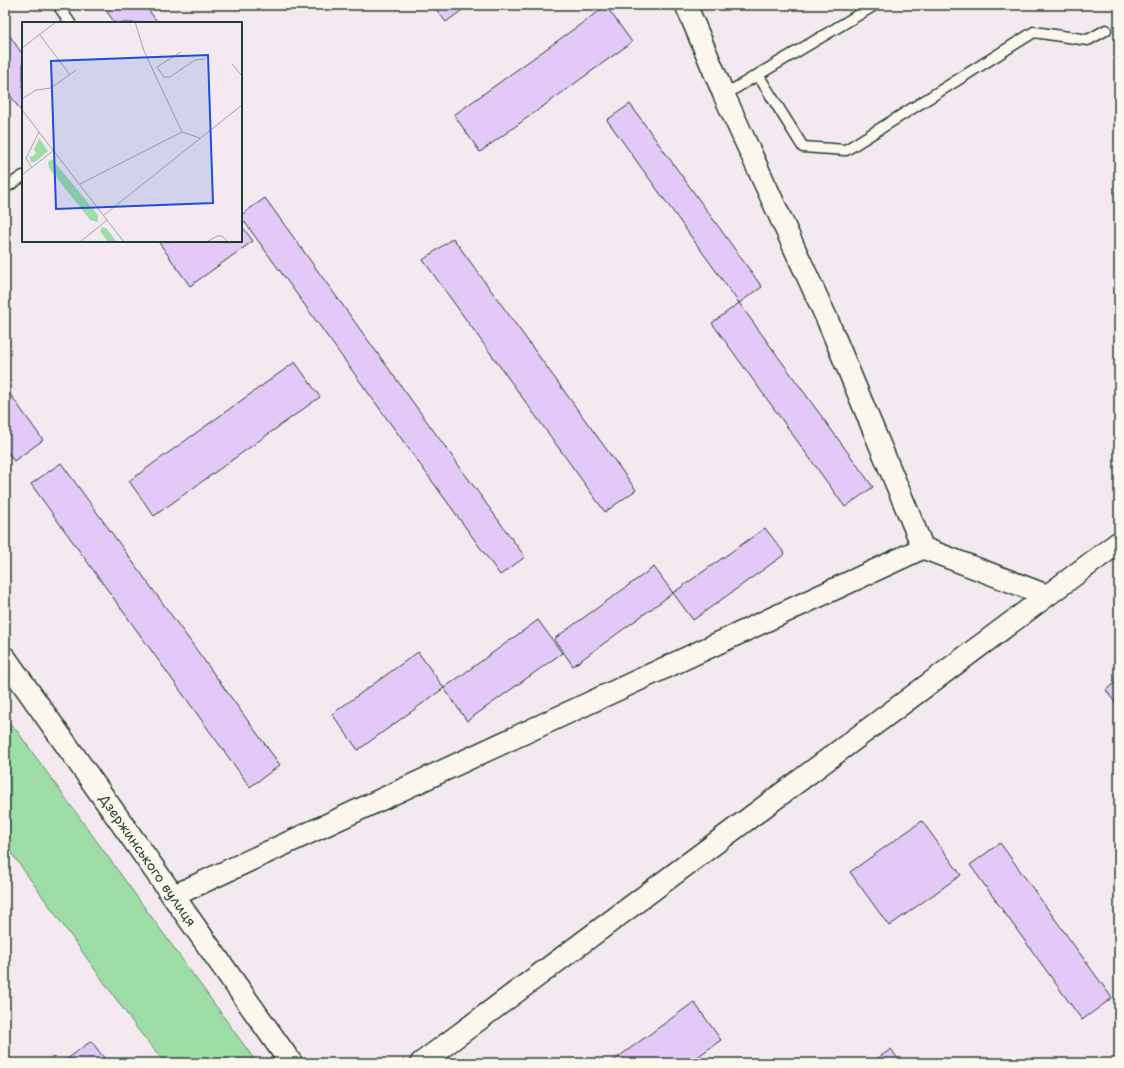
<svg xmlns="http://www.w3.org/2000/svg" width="1124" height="1068" font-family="'Shantell Sans',sans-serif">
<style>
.green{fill:#9edda6;stroke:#5e8d6d}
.building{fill:#e4c9f8;stroke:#1f3d34}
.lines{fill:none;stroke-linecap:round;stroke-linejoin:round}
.lane-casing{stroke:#1f3d34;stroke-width:13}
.street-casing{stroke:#1f3d34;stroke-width:24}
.secondary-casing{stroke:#1f3d34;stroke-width:25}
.lane{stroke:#fbf7ec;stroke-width:10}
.street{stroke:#fbf7ec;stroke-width:21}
.secondary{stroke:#fbf7ec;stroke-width:22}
.labels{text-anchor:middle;stroke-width:3;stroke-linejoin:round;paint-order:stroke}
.street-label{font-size:14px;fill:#1f3d34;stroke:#fbf7ec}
.inset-road{fill:none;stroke:#9fa4a5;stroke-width:1}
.view{fill:#1d4ed8;fill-opacity:0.15;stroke:#1d4ed8;stroke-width:2}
.inset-edge{fill:none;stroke:#1f3d34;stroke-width:2}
</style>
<rect width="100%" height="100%" fill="#f4e9f0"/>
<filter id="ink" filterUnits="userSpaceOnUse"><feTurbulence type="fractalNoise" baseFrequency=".025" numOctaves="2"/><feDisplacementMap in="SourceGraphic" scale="8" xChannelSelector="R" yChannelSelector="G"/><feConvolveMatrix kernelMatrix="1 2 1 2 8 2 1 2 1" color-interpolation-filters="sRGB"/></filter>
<g filter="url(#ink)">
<path class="green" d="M5,720L17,731L257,1063H165L139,1031L5,844Z"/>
<path class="building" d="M102,5H145L158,23H115Z
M433,5H469L446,22Z
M606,6L632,42L480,152L454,115Z
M5,29L23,55V114L5,88Z
M630,104L762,287L739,303L607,120Z
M265,198L525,557L500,575L241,217V215Z
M241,225L253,241L190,286L160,244L163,241H241Z
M453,238L636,490L605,512L423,260Z
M739,303L873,487L845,507L712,323Z
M295,362L320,397L154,516L129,481Z
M5,387L43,440L14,461L5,449Z
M61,463L280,765L250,787L31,484Z
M765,528L785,554L693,620L673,593Z
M654,567L673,593L573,666L554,639Z
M538,620L562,653L467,721L444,688Z
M418,652L444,688L358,750L332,714Z
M1119,680V708L1106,690Z
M922,821L961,875L889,926L850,872Z
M1000,843L1112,998L1082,1020L970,865Z
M694,1002L721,1040L689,1063H610Z
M91,1041L108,1063H62Z
M891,1049L901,1063H871Z
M965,1059L968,1063H959Z"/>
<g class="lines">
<g class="lane-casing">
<path id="lane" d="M58,5L70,23
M758,75L803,147L846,150L1034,32L1088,40L1106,30
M724,95L875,5
M5,188L23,176"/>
</g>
<g class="street-casing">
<path id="street" d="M686,5L724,95L827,319L923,548
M173,896L923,548L1046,595
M421,1063L1119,542"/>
</g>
<g class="secondary-casing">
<path id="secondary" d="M5,658L291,1063"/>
</g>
<use href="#lane" class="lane"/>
<use href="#street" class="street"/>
<use href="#secondary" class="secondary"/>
</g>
</g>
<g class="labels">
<g class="street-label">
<text transform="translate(148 860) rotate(55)" y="5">Дзержинського вулиця</text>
</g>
</g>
<g transform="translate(22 22)">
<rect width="220" height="220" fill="#f4e9f0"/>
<path d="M17,116L26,129L13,140H9L7,134L10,135L14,131L12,128ZM30,137L76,193V200L68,198L27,146L26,140ZM80,205L84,206L95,220H86L78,209Z" fill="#9edda6"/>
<path class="inset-road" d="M113,0L122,29L160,110M18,13L48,53M0,26L34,0M210,42L220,54M135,45L142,55H148L173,38L183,37M135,45L159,30M0,77L14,68L29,66L54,48M0,88L102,220M10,146L4,136L17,110M0,153L32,128M58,162L160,110L178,116M82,193L220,83M58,220L85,198M185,220L195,214H200L206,220"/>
<path class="view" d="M186,33L191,181L34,187L29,39Z"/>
<rect width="220" height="220" class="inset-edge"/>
</g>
<rect width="1124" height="1068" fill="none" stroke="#fbf7ec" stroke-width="20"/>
<rect x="10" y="10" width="1104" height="1048" fill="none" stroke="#1f3d34" stroke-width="1.5" filter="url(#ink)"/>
</svg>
